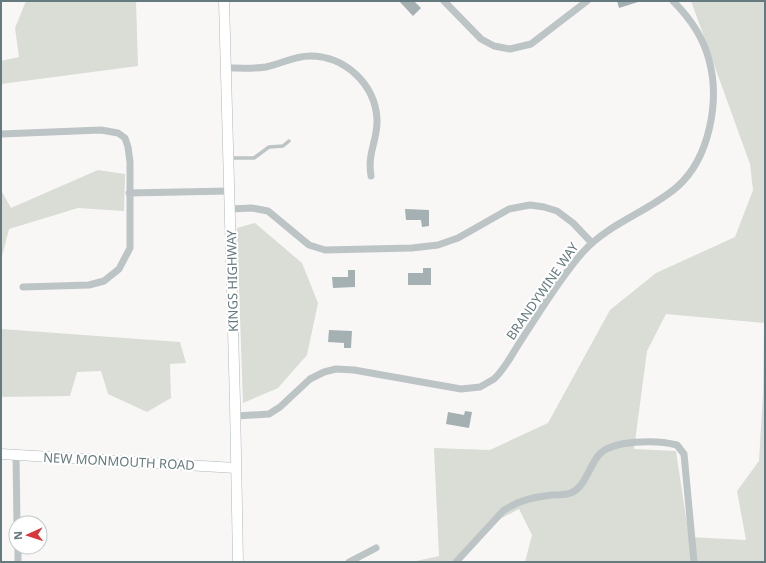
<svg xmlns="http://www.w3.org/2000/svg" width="766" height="563" font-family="'Noto Sans',sans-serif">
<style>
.green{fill:#d9ddd5;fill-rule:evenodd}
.building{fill:#a4b0b2}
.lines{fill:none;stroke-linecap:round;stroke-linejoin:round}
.secondary-casing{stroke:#b0b8ba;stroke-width:11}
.lane{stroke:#bdc4c5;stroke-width:3.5}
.street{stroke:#bdc4c5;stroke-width:7}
.secondary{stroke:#fff;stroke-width:10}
.labels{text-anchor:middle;stroke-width:4;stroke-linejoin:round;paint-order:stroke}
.street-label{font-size:13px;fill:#657a7e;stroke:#fff}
</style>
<rect width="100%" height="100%" fill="#f8f7f6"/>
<path class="green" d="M26,1H136L138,66L1,84V61L19,57L15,28Z
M691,1H765V562H525L532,535L519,509L488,525L460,562H412L439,556L434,448L490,450L548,423L610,310L656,273L735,237L753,190L750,164ZM666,314L764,323L763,393L759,461L737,491L746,540L689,537L676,451L634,449L647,351Z
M98,170L125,174L124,211L78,208L9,229L1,260V190L11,208Z
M255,223L302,263L318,303L307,355L278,388L243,403L237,228Z
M1,329L180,342L186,363L170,364L171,398L147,412L108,394L101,371L77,372L70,396L1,397Z"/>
<path class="building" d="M399,1H414L421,8L413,16Z
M617,1H638V2L619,8Z
M405,209L429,210V226L422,227L421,220H406Z
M423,268H431V285H408V273H423Z
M348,270H355V287L333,288L332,277H348Z
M329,330L352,331L351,348H344V343L328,342Z
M465,411L472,412L469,428L446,424L448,412L464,415Z"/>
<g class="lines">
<g class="secondary-casing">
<path id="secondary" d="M224,1L235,402L238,562
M1,454L236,468"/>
</g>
<path class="lane" d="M230,158H254L269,147L283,146L289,141"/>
<path class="street" d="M444,1L481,39L494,46L510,49L531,44L587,1
M226,68C239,68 253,69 266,67C281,64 294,56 310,56C345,56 375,84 377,119C378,140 367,152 371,176
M1,134L101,130L118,133L125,138L128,147L130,162V248L119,269L104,281L89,285L23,287
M129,193L229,191
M230,209L252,208L268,211L309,245L325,250L412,248L438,245L458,238L509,209L530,205L544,207L557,211L573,223L592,243
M236,416L269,414L280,407L310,379L324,372L336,369L354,370L461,389L480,387L494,379C505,369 512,354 520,342C540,312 559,279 583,252C609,223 648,212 677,187C710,158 720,100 709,60C703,36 690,18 673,1
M16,455L17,523
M18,547V562
M349,562L376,548
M456,562L503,511C519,500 534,497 552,495C558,495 565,495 571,493C585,487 589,467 598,456C611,439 658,440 677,445L684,454L694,562"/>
<use href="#secondary" class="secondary"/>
</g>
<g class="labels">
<g class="street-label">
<text transform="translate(232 281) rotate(-91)" y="5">KINGS HIGHWAY</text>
<text transform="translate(542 291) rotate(-55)" y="5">BRANDYWINE WAY</text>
<text transform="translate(119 461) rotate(3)" y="5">NEW MONMOUTH ROAD</text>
</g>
</g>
<rect width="766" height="563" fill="none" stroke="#657a7e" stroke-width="4"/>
<g transform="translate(28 535) rotate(267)"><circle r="19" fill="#ffffff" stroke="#c1cacb"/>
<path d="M0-3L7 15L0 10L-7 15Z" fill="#d7373c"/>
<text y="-6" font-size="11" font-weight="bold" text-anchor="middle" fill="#657a7e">N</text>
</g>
</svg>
